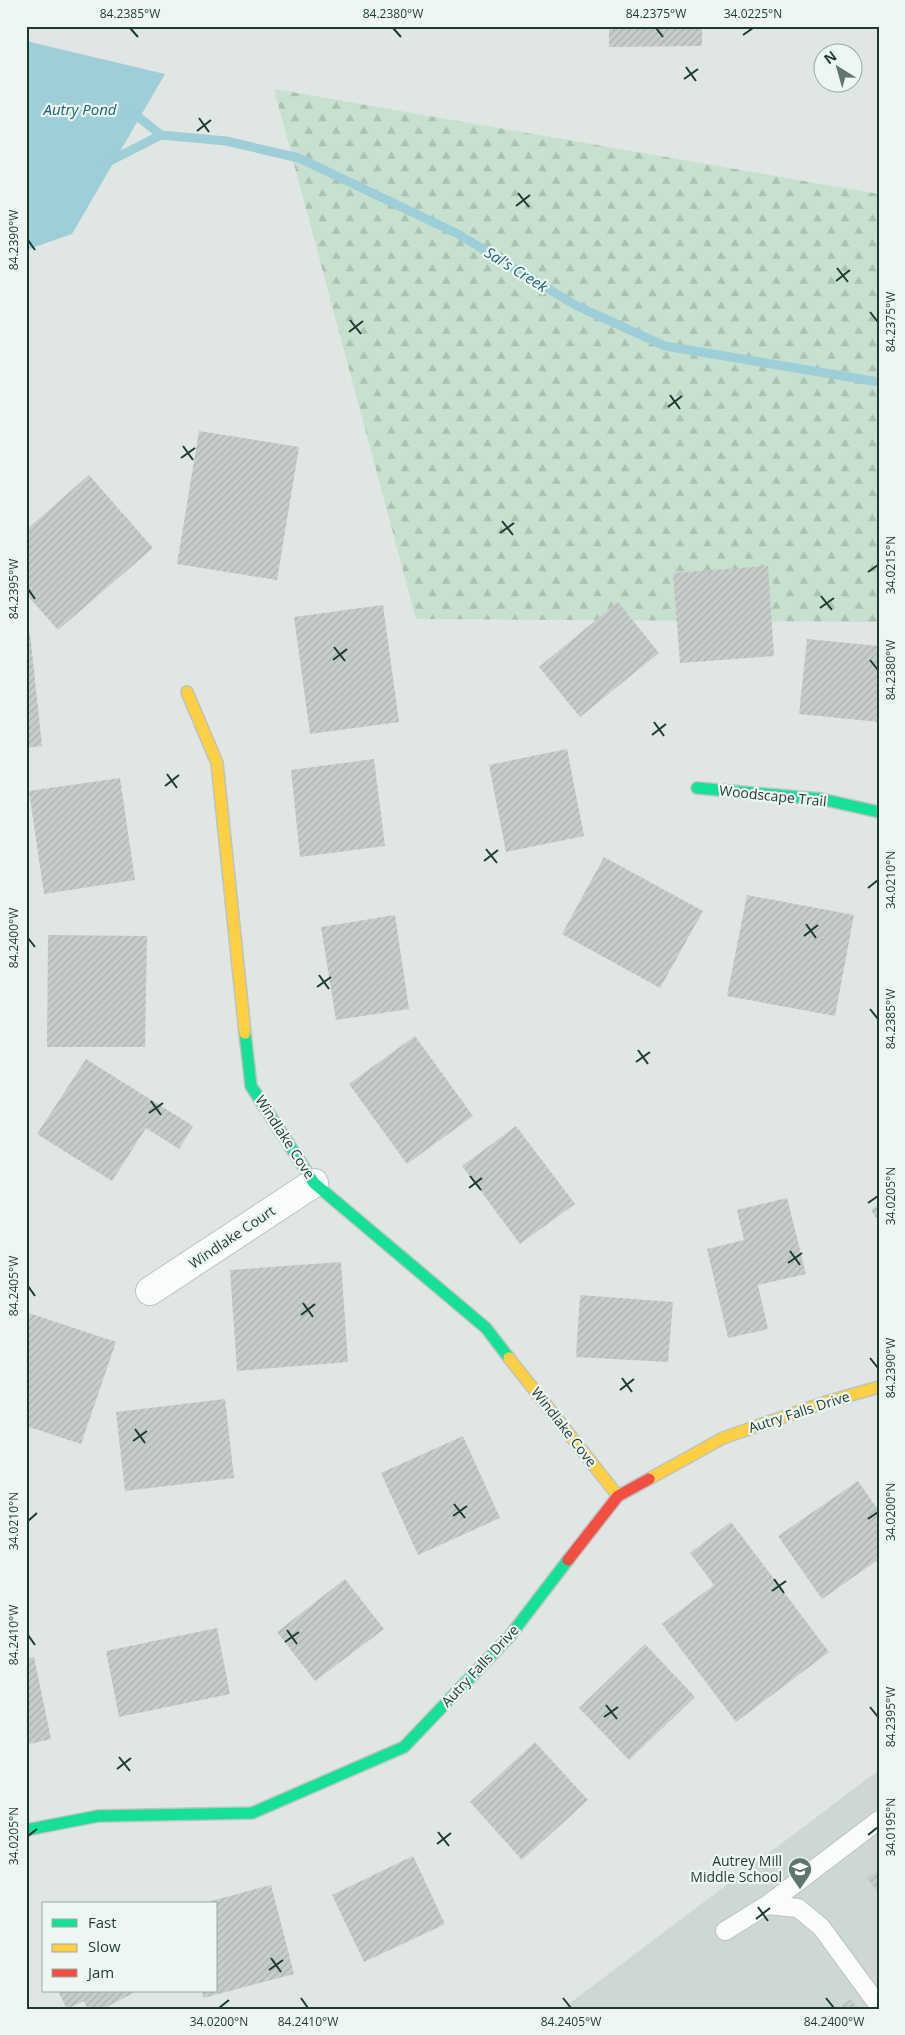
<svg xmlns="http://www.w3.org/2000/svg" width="905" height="2035" font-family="'Open Sans',sans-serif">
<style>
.built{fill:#cdd8d3}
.forest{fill:url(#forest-firs)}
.water{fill:#9eced7}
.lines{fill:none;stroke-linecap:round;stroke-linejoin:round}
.stream{stroke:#9eced7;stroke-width:9}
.building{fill:url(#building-hatch)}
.lane-casing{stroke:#bdc3c0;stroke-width:20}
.street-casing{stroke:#bdc3c0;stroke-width:30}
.fast-casing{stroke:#bbc4c0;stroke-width:14}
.slow-casing{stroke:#bbc4c0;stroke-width:14}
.jam-casing{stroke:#bbc4c0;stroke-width:14}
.lane{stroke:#fafbfb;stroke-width:18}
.street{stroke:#fafbfb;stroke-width:28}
.fast{stroke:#16e098;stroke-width:11}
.slow{stroke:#ffcf43;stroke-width:11}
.jam{stroke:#f24e42;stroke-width:11}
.ticks{fill:none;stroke:#1e3932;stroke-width:2}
.labels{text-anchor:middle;stroke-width:4.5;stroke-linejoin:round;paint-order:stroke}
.street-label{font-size:14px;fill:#1e3932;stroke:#edf6f1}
.poi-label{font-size:14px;fill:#1e3932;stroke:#edf6f1;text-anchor:end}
.water-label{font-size:15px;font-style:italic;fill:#176576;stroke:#edf6f1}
.neatline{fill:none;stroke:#1e3932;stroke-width:2}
.ticks-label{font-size:12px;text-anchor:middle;fill:#1e3932}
</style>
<defs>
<pattern id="forest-firs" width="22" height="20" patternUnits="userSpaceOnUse" patternTransform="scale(1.25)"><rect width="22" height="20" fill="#c8e0cf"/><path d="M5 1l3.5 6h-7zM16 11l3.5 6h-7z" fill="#abc1b2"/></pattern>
<pattern id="building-hatch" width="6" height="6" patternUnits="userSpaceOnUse" patternTransform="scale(1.25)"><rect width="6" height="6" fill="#c7cdcb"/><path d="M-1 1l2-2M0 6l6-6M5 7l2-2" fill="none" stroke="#aab1af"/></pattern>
</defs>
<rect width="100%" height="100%" fill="#e0e6e3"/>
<path class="built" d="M879,1770V2009H562Z"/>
<path class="forest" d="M274,89L879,194V622L416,619Z"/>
<path class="water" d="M26,41L165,74L72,234L26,250Z"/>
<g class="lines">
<path class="stream" d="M132,112L161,135
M161,135L226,141L299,158L458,234L575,305L665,346L879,382
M108,162L161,135"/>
</g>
<path class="building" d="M609,26H702V46L609,47Z
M199,431L299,447L277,580L177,564Z
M89,475L153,548L58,630L26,594V530Z
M768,566L774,656L680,663L673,573Z
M618,602L659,653L580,717L539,667Z
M383,605L399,722L310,734L294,617Z
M26,633H30L42,746L26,748Z
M807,639L879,646V722L799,714Z
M567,749L584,836L506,852L489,765Z
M374,759L385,846L300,857L291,770Z
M120,778L135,880L44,894L29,791Z
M604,857L703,911L660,988L562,934Z
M747,895L854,915L835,1016L727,996Z
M395,915L409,1009L336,1020L321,927Z
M48,935L147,936L145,1047H47Z
M415,1036L473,1116L407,1164L349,1084Z
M86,1059L193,1126L179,1149L146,1128L112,1181L37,1134Z
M516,1126L575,1204L520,1244L462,1166Z
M787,1198L806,1274L758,1285L768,1329L728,1338L707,1249L744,1240L737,1210Z
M879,1205V1222L871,1210Z
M341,1262L348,1362L237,1371L230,1270Z
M580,1295L673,1302L668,1362L576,1357Z
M26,1312L116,1342L81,1444L26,1426Z
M225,1399L234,1478L125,1491L116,1412Z
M463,1436L500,1518L418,1555L381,1473Z
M858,1481L879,1511V1559L822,1599L778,1536Z
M731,1522L829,1652L736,1722L662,1624L714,1585L690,1553Z
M345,1579L384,1629L315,1681L277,1632Z
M217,1628L230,1694L119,1717L106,1651Z
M645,1644L695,1697L629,1760L579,1708Z
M34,1657L51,1739L26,1745V1659Z
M535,1742L588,1800L522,1860L470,1802Z
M413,1856L445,1924L364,1962L332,1895Z
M879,1869V1894L867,1878Z
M271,1885L294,1974L203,1998L202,1991H216V1904L204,1903Z
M58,1991H137L103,2009H88L84,2001L67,2009Z
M851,1999L858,2009H838Z"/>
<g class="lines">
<g class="lane-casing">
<path id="lane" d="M767,1905L879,1820
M725,1931L767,1905L798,1908L821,1927L879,2006"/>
</g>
<g class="street-casing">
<path id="street" d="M150,1291L314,1183"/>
</g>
<g class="fast-casing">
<path id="fast" d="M697,788L821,799L879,812
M245,1033L251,1086L314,1183L486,1328L509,1358
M26,1830L98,1816L252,1813L404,1747L509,1637L568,1560"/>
</g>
<g class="slow-casing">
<path id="slow" d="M187,692L217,763L245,1033
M509,1358L618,1496
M649,1479L723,1438L826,1402L879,1387"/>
</g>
<g class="jam-casing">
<path id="jam" d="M568,1560L618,1496L649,1479"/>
</g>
<use href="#lane" class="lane"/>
<use href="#street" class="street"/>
<use href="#fast" class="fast"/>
<use href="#slow" class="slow"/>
<use href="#jam" class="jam"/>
</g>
<path class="ticks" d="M130,28L138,37M393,28L401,37M656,28L663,37M743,35L753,28M686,67L696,81M684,79L698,69M199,118L209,132M197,131L211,120M518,193L529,207M516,206L530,195M28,240L35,250M837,268L848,282M836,281L850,270M870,312L878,322M350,320L361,334M349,332L363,321M670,395L680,409M668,407L682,396M183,446L193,460M181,458L195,448M502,521L513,535M500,533L514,523M868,572L878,565M28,589L35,599M821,596L832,610M820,608L834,598M334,647L345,661M333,660L347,649M870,660L878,670M654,722L664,736M652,735L666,724M167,774L177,788M165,786L179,775M486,849L497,863M484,861L498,850M868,888L878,880M806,924L816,938M804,936L818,925M28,938L35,947M319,975L329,989M317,987L331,977M870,1009L878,1019M638,1050L648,1064M636,1062L650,1052M151,1101L161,1115M149,1113L163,1103M470,1176L481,1190M469,1188L482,1178M868,1203L878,1196M790,1251L800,1265M788,1263L802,1253M28,1286L35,1296M303,1303L313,1317M301,1315L315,1304M870,1358L878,1368M622,1378L632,1392M620,1390L634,1379M135,1429L145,1443M133,1441L147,1431M454,1504L465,1518M453,1516L467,1506M868,1519L878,1512M28,1521L37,1513M774,1579L784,1593M772,1591L786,1581M287,1630L297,1644M28,1635L35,1645M285,1642L299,1632M606,1705L617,1719M870,1707L878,1717M604,1717L618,1707M119,1757L130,1771M117,1769L131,1758M438,1832L449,1846M868,1835L878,1827M28,1836L37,1829M437,1844L451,1833M758,1907L768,1921M756,1919L770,1908M271,1958L281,1972M269,1970L283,1960M301,1998L308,2008M563,1998L571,2008M826,1998L834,2008M219,2008L229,2000"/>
<defs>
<g id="school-pin" transform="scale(1.25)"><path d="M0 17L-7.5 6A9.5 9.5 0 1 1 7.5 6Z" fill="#627670" stroke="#edf6f1"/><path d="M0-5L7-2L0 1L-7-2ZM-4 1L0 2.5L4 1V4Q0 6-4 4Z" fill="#fff"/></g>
</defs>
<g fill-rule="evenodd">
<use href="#school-pin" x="800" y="1869"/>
</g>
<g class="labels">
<g class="street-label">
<text transform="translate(773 796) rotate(6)" y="5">Woodscape Trail</text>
<text transform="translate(285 1137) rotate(57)" y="5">Windlake Cove</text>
<text transform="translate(232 1237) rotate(-34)" y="5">Windlake Court</text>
<text transform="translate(799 1412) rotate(-18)" y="5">Autry Falls Drive</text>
<text transform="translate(564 1427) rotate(52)" y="5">Windlake Cove</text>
<text transform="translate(480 1666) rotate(-47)" y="5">Autry Falls Drive</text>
</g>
<g class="poi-label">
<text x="782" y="1866">Autrey Mill<tspan x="782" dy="16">Middle School</tspan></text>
</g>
<g class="water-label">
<text x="80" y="115">Autry Pond</text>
<text transform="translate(516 270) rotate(32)" y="5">Sal's Creek</text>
</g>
</g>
<rect width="905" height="2035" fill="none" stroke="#edf6f1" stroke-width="55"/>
<rect x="42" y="1902" width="175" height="90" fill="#edf6f1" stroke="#9aaaa5"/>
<rect x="52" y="1919" width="25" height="8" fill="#16e098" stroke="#9aaaa5"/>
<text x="88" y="1928" font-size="15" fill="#1e3932">Fast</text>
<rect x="52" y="1944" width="25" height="8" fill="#ffcf43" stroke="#9aaaa5"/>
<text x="88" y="1952" font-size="15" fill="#1e3932">Slow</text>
<rect x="52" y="1969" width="25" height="8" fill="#f24e42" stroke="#9aaaa5"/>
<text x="88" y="1978" font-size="15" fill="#1e3932">Jam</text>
<g transform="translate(838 68) rotate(323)"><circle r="24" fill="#edf6f1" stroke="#9aaaa5"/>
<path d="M0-4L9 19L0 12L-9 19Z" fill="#627670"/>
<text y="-8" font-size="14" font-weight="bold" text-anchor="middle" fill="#1e3932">N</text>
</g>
<rect x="28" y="28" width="850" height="1980" class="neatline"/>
<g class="ticks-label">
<text x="130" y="18">84.2385°W</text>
<text x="393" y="18">84.2380°W</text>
<text x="656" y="18">84.2375°W</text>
<text x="753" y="18">34.0225°N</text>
<text transform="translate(14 240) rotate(-90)" y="4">84.2390°W</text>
<text transform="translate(891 322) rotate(-90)" y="4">84.2375°W</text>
<text transform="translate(891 565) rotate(-90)" y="4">34.0215°N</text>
<text transform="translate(14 589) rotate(-90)" y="4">84.2395°W</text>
<text transform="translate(891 670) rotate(-90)" y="4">84.2380°W</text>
<text transform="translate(891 880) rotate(-90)" y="4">34.0210°N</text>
<text transform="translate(14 938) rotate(-90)" y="4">84.2400°W</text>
<text transform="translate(891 1019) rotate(-90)" y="4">84.2385°W</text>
<text transform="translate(891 1196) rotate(-90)" y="4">34.0205°N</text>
<text transform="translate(14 1286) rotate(-90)" y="4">84.2405°W</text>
<text transform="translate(891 1368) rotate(-90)" y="4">84.2390°W</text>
<text transform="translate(891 1512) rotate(-90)" y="4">34.0200°N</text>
<text transform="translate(14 1521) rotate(-90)" y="4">34.0210°N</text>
<text transform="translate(14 1635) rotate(-90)" y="4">84.2410°W</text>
<text transform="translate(891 1717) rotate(-90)" y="4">84.2395°W</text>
<text transform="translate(891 1827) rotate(-90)" y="4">34.0195°N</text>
<text transform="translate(14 1836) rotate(-90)" y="4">34.0205°N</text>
<text x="219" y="2026">34.0200°N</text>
<text x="308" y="2026">84.2410°W</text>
<text x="571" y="2026">84.2405°W</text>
<text x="834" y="2026">84.2400°W</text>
</g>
</svg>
